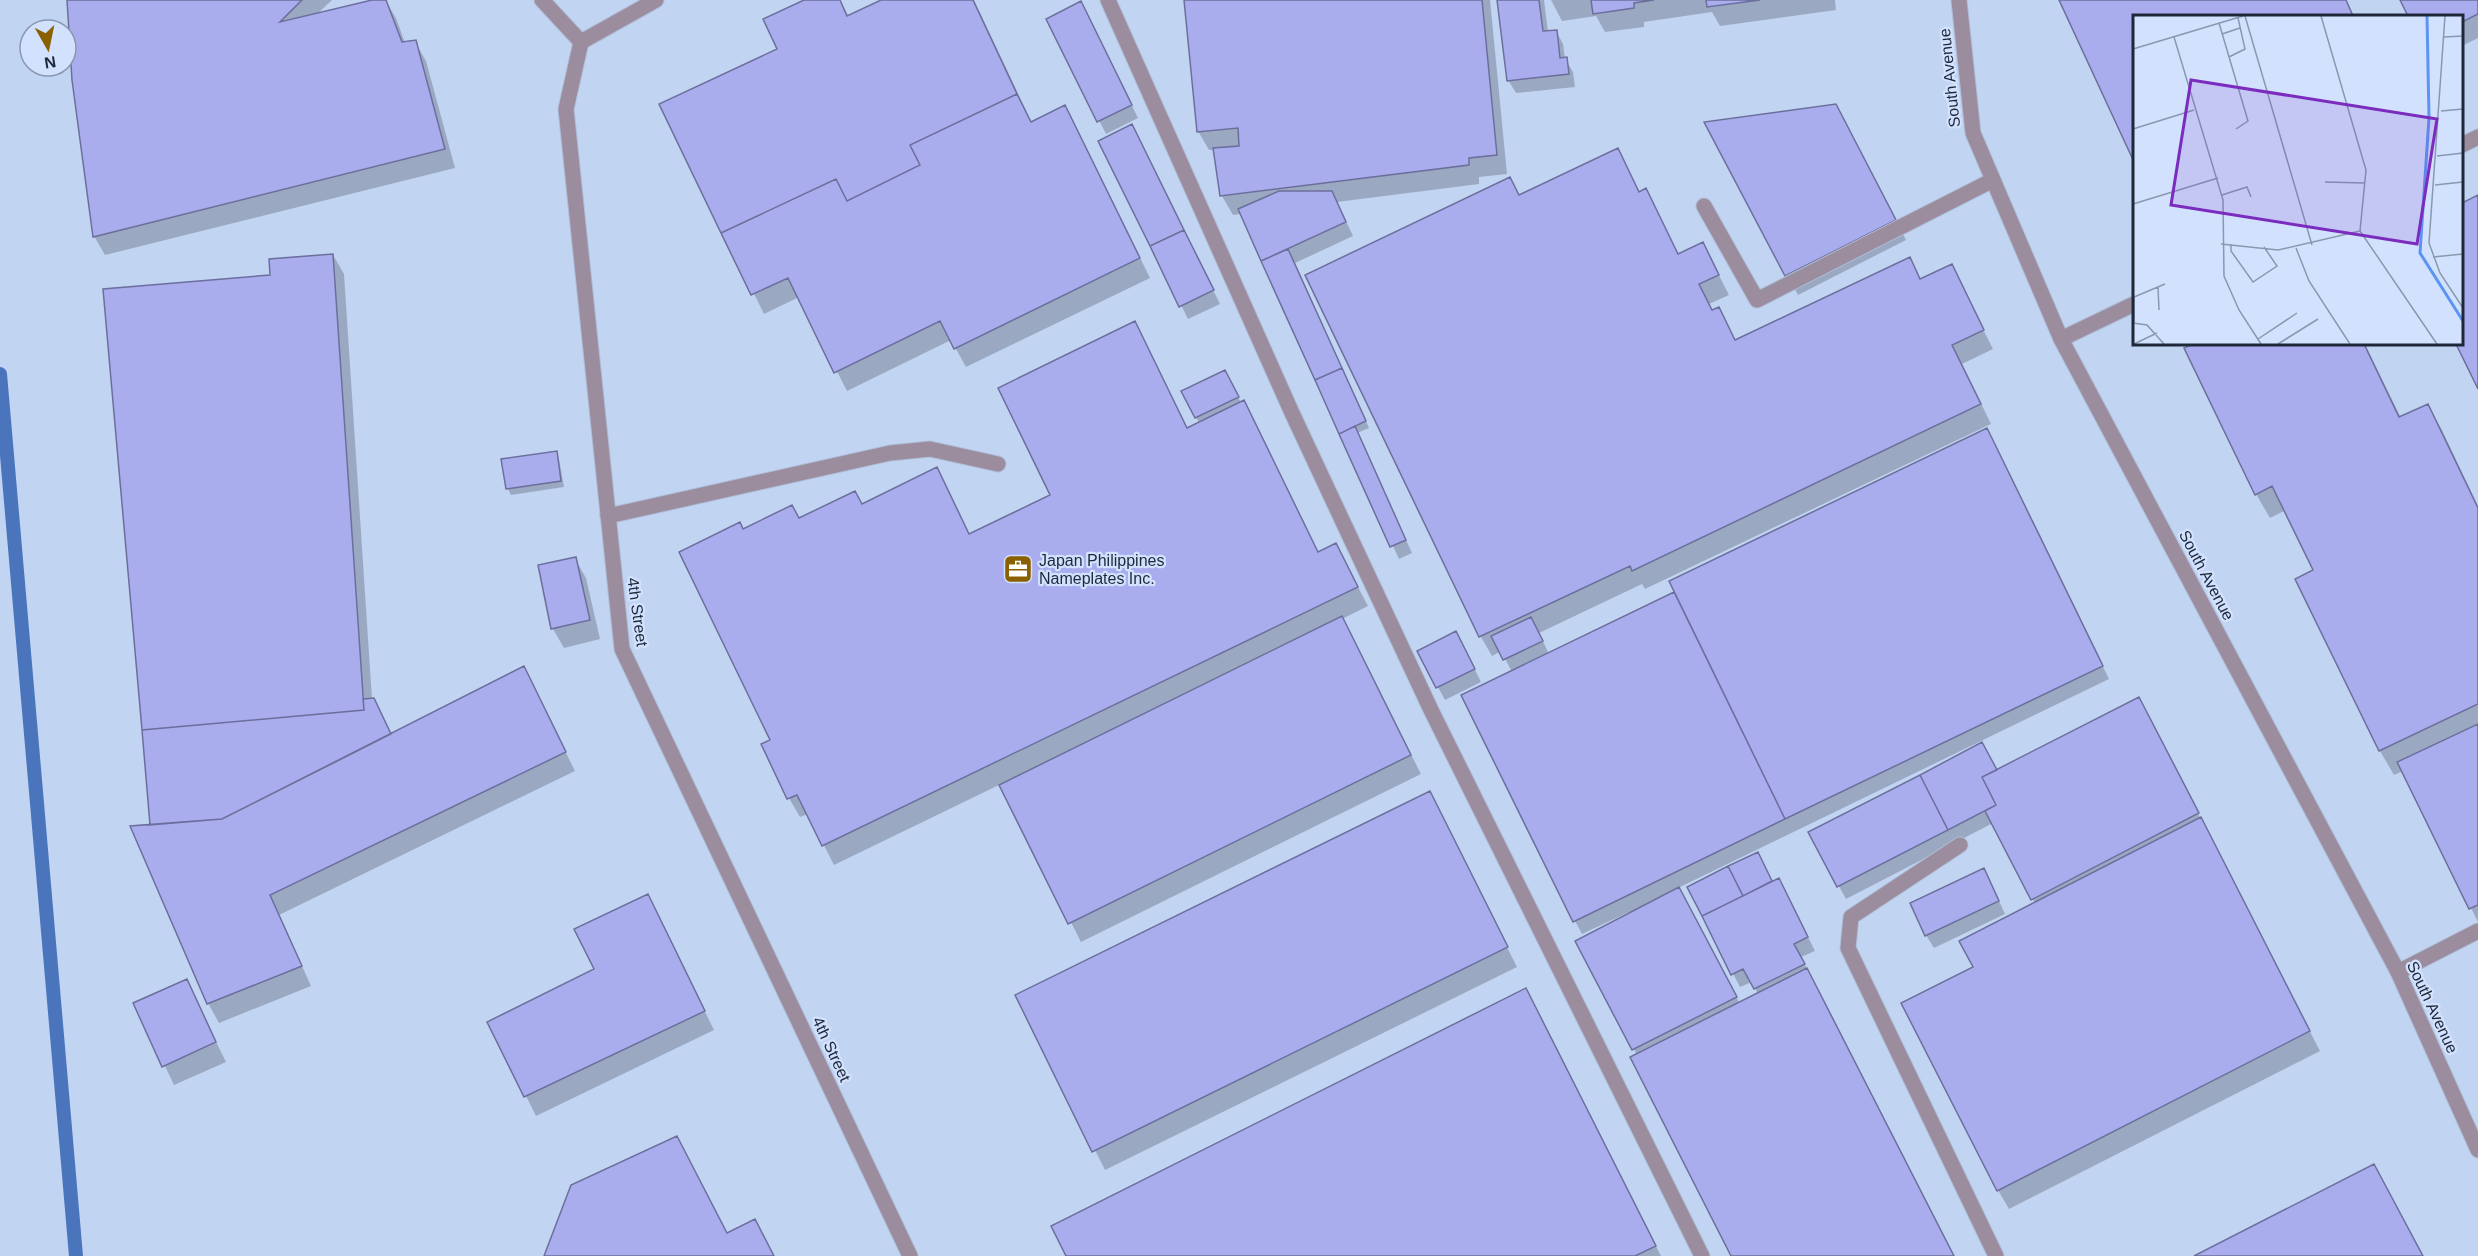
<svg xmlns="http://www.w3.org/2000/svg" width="2478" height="1256" font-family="Arial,sans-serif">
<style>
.built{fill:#c1d4f2;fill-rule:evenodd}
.shadow{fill:#0003}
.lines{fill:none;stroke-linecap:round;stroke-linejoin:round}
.stream{stroke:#4a74bc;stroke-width:14}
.building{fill:#a9adee;stroke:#6c6f9c;stroke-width:1.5}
.lane-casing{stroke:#aebdd7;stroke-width:17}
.street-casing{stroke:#aebdd7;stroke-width:17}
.lane{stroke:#9b8c9e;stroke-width:15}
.street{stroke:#9b8c9e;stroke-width:15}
.labels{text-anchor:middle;stroke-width:4.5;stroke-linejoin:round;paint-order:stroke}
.street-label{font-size:16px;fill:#1e2839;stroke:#d2e2fe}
.poi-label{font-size:16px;fill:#1e2839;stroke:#d2e2fe;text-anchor:start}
.inset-river{fill:none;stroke:#5d94f4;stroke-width:3}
.inset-road{fill:none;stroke:#8a98af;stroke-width:1.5}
.view{fill:#7b2cbf;fill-opacity:0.15;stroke:#7b2cbf;stroke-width:3}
.inset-edge{fill:none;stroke:#1e2839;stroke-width:3}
</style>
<rect width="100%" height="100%" fill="#d2e2fe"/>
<path class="built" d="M0,0H2478V1256H0ZM2134,16H2462V344H2134ZM30,30H66V66H30Z"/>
<path class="shadow" d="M68,0H332L317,14L385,0L396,18L405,43L415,42L426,61L455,168L105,255L94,236Z
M808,0H840L849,17L884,0H974L1032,123L1075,126L1150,278L966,367L951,340L847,391L799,297L764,314L661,105L779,50Z
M1185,0H1490L1507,174L1479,177V184L1337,202L1353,236L1295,263L1369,428L1357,433L1412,553L1399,559L1241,214L1233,215L1222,196L1215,150H1209L1198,131Z
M1499,0H1544L1548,32L1556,31L1563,44L1565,59L1573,72L1575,87L1516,93L1508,80Z
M1551,0H1835L1836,10L1720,26L1712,12L1644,22V27L1605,32L1596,16L1562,21Z
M2060,0H2346L2354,16H2134V158Z
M2402,0H2478V38L2462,46V16H2410Z
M1088,16L1138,118L1106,134L1048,19Z
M1707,124L1847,125L1906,240L1798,295Z
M1139,139L1220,304L1188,319L1100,141Z
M1628,169L1640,193L1645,190L1679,255L1703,244L1729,295L1709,304L1713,311L1719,309L1736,341L1909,259L1921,280L1951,266L1993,349L1962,364L1991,424L1645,589L1642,584L1539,633L1549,654L1994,443L2109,679L1678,888L1740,1004L1758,994L1752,982L1740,987L1689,887L1761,860L1772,883L1786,893L1815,951L1801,957L1954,1256H1733L1637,1055L1577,942L1630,914L1629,912L1582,934L1575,921L1463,696L1512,672L1501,651L1492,656L1481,637L1307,276L1519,197Z
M2478,196V386L2457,344H2462V305L2464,304L2462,298V204Z
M333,255L344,274L372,699L392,735L524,668L575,771L279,915L311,986L219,1023L208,1003L151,826L272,277Z
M1134,323L1188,429L1199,423L1183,392L1235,391L1318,553L1336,545L1368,606L1342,619L1421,774L1081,942L1001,784L834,865L808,814L800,817L789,798L772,741L743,531L947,488L970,535L1052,496Z
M2196,344H2365L2401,418L2428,406L2442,430L2478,506V922L2403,771L2394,775L2380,751L2297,579L2315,571L2286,510L2270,518L2256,494L2186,349Z
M556,453L559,459L564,487L511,495L508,489L503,460Z
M575,559L586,578L600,639L564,648L553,629L539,566Z
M1463,646L1481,682L1445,700L1419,652Z
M2149,718L2320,1051L2009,1209L1998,1190L1975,968L2035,903L1993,823L1846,899L1810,833L1997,771Z
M1429,793L1517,967L1105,1170L1017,995Z
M1991,883L2005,914L1934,948L1926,935Z
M648,896L714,1030L536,1116L489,1022L596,970Z
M186,981L226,1062L174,1085L135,1003Z
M1526,990L1661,1256H1068Z"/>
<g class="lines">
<path class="stream" d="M0,374L76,1256"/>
</g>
<path class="building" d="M67,0H302L280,22L372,0H386L402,42L416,40L445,149L93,237L72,80Z
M804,0H840L847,16L881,0H973L1017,94L910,145L920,165L847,201L836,179L721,233L659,104L777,49L763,19Z
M1184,0H1482L1497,155L1469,158V165L1220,196L1213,148L1239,146L1238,128L1197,132Z
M1497,0H1539L1543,31L1557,30L1560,58L1567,57L1569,74L1507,81Z
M1591,0H1654L1634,3V8L1593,14Z
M1706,0H1760L1707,7Z
M2059,0H2346L2353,16H2134V162Z
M2400,0H2478V14L2462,22V16H2408Z
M1081,1L1132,105L1097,122L1046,19Z
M1017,94L1031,122L1065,105L1140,258L954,349L940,321L834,373L788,278L751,295L721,233L836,179L847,201L920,165L910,145Z
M1836,104L1896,220L1785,276L1704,122Z
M1132,124L1184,230L1150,246L1098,141Z
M1618,148L1639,192L1646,188L1678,254L1703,242L1719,275L1699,284L1712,310L1719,307L1735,340L1910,257L1920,279L1952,264L1984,330L1952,345L1981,404L1632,571L1630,566L1479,637L1305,275L1510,177L1519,195Z
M1279,191H1332L1346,222L1261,261L1238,209Z
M2478,195V389L2456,344H2462V203Z
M1184,230L1214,290L1179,307L1150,246Z
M1288,249L1342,368L1315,380L1261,261Z
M333,254L364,710L142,730L103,289L270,275L269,259Z
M1135,321L1187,428L1244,400L1318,552L1336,543L1358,587L822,846L797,795L787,799L761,744L770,740L679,552L740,522L743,529L792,505L799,518L855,491L862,504L937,467L969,534L1050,495L998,388Z
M2193,344H2364L2399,417L2428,404L2478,508V704L2379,751L2295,579L2313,570L2272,486L2255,495L2184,348Z
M1342,368L1366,421L1339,434L1315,380Z
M1225,370L1239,397L1195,418L1181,391Z
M1355,426L1406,540L1390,547L1339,434Z
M1987,428L2103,666L1785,819L1669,581Z
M557,451L561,481L506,489L501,459Z
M576,557L590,620L551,629L538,565Z
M1674,592L1785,819L1573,922L1461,695Z
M1342,616L1411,755L1068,924L999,785Z
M1531,617L1543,641L1503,660L1491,636Z
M1456,631L1475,669L1436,688L1417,651Z
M524,666L566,752L270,895L302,966L207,1004L130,826L222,819Z
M2139,697L2199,813L2031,900L1985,811L1996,805L1982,777Z
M374,698L391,734L222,819L150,825L142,730L364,710L363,699Z
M2478,724V905L2469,909L2397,762Z
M1982,742L1997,770L1982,777L1996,805L1948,830L1920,775Z
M1920,775L1948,830L1837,887L1808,832Z
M1430,791L1508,947L1092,1152L1015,995Z
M2201,817L2310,1031L1997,1191L1901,1003L1973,967L1959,941Z
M1758,852L1772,881L1743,896L1728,866Z
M1728,866L1743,896L1702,916L1687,887Z
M1984,868L1999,901L1925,936L1910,903Z
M1779,878L1808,937L1794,944L1805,964L1754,989L1743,969L1731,975L1702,916Z
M1679,887L1737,997L1632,1050L1575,941Z
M648,894L705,1011L524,1097L487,1022L594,969L574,929Z
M1807,968L1954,1256H1731L1630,1057Z
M187,979L216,1042L162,1067L133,1003Z
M1526,988L1656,1246L1635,1256H1066L1051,1226Z
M677,1136L727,1233L755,1219L774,1256H544L571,1185Z
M2374,1164L2423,1256H2194Z"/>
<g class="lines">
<g class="lane-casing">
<path id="lane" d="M1108,0L1292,413L1431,710L1702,1256
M581,42L656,0
M2462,145L2478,137
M1704,206L1757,300L1993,180
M2061,339L2134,304
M608,516L890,453L930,449L998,464
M1960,845L1851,917L1848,948L1996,1256
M2398,972L2478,931"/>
</g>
<g class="street-casing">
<path id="street" d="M542,0L581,42L566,109L622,649L910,1256
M1959,0L1973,133L2061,339L2398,972L2478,1150"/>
</g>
<use href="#lane" class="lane"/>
<use href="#street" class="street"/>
</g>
<defs>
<g id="office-square" transform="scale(1.5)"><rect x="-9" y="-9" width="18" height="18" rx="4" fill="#896100" stroke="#d2e2fe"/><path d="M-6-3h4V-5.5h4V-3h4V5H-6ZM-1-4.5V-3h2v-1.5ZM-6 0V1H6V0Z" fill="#fff"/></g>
</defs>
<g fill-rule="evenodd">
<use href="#office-square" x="1018" y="569"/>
</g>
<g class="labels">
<g class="street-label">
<text transform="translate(1949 78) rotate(-96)" y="6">South Avenue</text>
<text transform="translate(2207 575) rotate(62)" y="6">South Avenue</text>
<text transform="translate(638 612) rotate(82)" y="6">4th Street</text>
<text transform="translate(2433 1007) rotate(65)" y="6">South Avenue</text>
<text transform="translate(832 1049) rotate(65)" y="6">4th Street</text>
</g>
<g class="poi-label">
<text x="1039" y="566">Japan Philippines<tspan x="1039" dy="18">Nameplates Inc.</tspan></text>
</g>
</g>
<g transform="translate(2133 15)">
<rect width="330" height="330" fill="#d2e2fe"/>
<path class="inset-river" d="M294,1L296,103M296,103L287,238L330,306"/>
<path class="inset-road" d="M112,1L179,230M188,1L233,155L227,216L304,329M312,1L296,228L307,258L330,293M86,8L115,106L103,114M89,19L107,13M41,22L90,185L91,261L106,295L128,329M311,22L330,21M0,34L110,1M96,42L112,34L105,3M308,96L330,94M0,114L61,95M304,141L330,138M192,167L232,168M302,170L330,167M89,180L114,172L118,182M0,189L85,163M88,229L145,235L227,216M98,229V236L120,267L144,251L131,232M163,233L176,266L217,329M300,242L330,239M25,272L26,295M1,307V282L32,269M0,308L14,310L31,329M125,324L164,298M1,329L24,318M145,329L185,304"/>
<path class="view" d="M58,65L304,104L284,229L38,190Z"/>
<rect width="330" height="330" class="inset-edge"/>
</g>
<g transform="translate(48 48) rotate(171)"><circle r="28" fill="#d2e2fe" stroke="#8a98af" stroke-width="1.5"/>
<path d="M0-4.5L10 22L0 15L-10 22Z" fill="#896100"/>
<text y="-9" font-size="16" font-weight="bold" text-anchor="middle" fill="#1e2839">N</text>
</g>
</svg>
